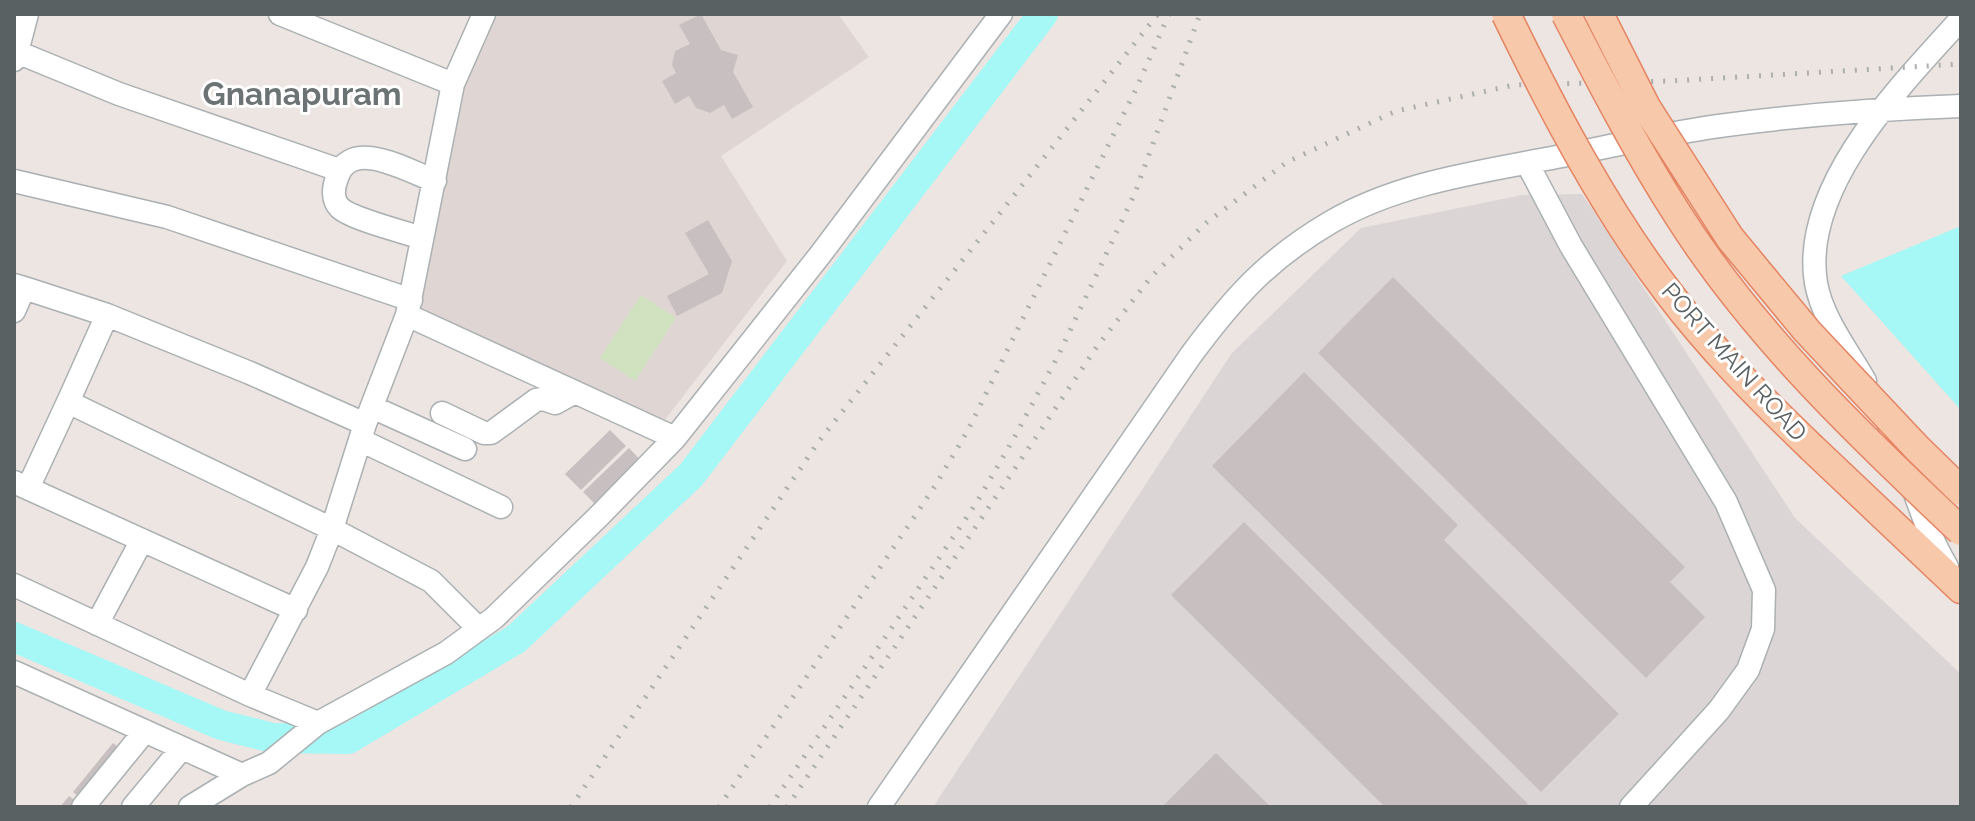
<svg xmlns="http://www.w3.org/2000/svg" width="1975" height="821" font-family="Raleway,sans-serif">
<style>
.industrial{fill:#dbd6d5}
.education{fill:#dfd6d3}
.green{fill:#d0e2c0}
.water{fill:#a6f8f6}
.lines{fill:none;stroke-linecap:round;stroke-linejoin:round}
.river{stroke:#a6f8f6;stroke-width:30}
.building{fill:#c8c0c0}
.minor-casing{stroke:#abb0b2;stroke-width:25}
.major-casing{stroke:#e58462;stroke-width:31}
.minor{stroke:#fff;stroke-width:22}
.major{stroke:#f8c8ab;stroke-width:28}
.rail{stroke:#adaeae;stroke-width:5;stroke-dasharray:2 10;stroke-linecap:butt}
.major-bridge-casing{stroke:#e58462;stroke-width:31;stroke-linecap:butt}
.major-bridge{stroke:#f8c8ab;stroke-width:28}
.labels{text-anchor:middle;stroke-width:6;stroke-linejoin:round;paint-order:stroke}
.street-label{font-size:24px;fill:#5a6162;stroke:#fff}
.district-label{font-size:32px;font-weight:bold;fill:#6c7374;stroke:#fff}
</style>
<rect width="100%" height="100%" fill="#ece5e2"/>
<path class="industrial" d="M1582,194L1795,518L1961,674V807H933L1232,353L1361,228L1522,195Z"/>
<path class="education" d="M495,14H838L869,57L721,156L787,261L661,425L419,312L463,87Z"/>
<path class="green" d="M641,295L676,318L635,381L600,358Z"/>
<path class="water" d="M1961,226V410L1841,276Z"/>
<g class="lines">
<path class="river" d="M14,637L221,725L273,738L348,739L516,639L691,475L1043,14"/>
</g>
<path class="building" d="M701,14L721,50L738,55L733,72L753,107L732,119L724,105L710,113L696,108L689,96L675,104L662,81L676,73L672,65L675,51L690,44L679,25Z
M708,220L732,261L722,293L677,316L667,296L709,274L685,233Z
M1393,277L1685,567L1670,582L1705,617L1646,678L1318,353Z
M1304,372L1458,525L1444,540L1619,714L1541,792L1212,466Z
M610,430L626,446L581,490L565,474Z
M629,448L644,464L599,508L583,492Z
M1244,522L1528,804L1525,807H1385L1171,595Z
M113,743L125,752L85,802L73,792Z
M1216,753L1271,807H1162Z
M69,796L80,804L78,807H60Z"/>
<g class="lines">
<g class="minor-casing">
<path id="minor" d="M17,52L27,14
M14,60L17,52L119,94L339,170
M453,84L484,14
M1527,163L1571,246L1726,502L1764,590L1763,629L1748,670L1719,710L1631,807
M14,181L167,217L411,300
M422,238C404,232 352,219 340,208C332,200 333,188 337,178C350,136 408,171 435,181
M14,285L24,288L14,311
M24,288L107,315
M407,315L675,438
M1865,381C1848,351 1822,318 1816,283C1800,187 1902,84 1961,19
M68,402L107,315L250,373L365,424
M372,407L465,449
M442,413L484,433H491L536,400L543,399L555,403L575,392
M1889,425C1911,472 1920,522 1947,567
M360,440L501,507
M14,482L296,610
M28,488L68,402L332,529L431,581L479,629
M14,585L250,695
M97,624L142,540
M14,672L242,775
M318,723L446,653L494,618L600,515L675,438L820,255L1001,14
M83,807L145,731
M133,807L182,748
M190,807L242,775L269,763L318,723L250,695L317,567L332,529L365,424L407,315L453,84L280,14
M879,807L1191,355C1234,297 1268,259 1331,222C1396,184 1473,173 1546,159C1603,148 1661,134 1719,126C1799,115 1880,109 1961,106"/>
</g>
<g class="major-casing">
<path id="major" d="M1812,448L1961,589"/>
</g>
<use href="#minor" class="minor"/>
<use href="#major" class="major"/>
<path class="rail" d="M571,807L819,441L1158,14
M719,807L935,486L968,430L1137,87L1169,14
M770,807L977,502L1014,438L1058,356L1135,193L1200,14
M787,807L1096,348L1151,277L1206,223L1287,162L1396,111L1514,85L1670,81L1961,64"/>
<g class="major-bridge-casing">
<path id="major-bridge" d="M1506,14C1551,107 1605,210 1668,292C1710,348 1761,399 1812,448
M1566,14C1601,82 1637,151 1678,215C1754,335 1859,435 1961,531
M1599,14L1646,107L1730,238L1807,331L1917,448L1961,491"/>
</g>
<use href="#major-bridge" class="major-bridge"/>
</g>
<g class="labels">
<g class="street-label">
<text transform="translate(1734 362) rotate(48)" y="8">PORT MAIN ROAD</text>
</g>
<g class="district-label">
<text x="302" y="105">Gnanapuram</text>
</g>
</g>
<rect width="1975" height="821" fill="none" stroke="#5a6162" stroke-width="32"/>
</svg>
